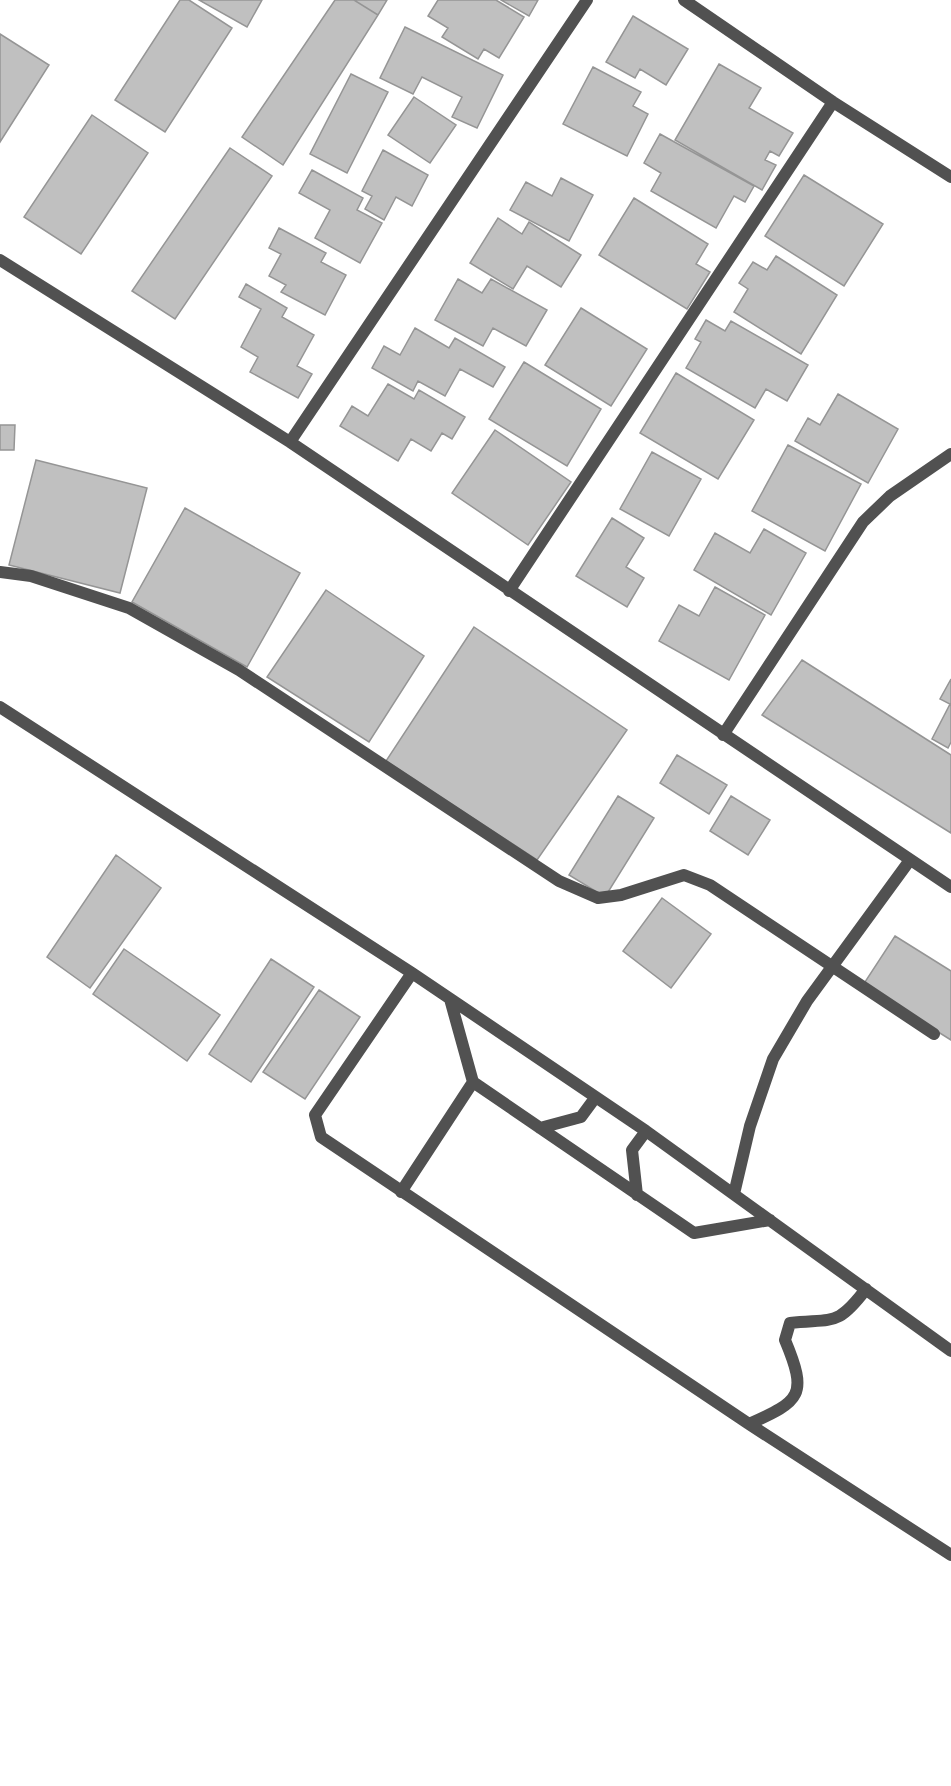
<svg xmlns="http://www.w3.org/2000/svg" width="951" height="1786" font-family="'Golos Text',sans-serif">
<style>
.building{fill:#c0c0c0;stroke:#959595;stroke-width:1.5}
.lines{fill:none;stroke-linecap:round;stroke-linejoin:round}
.lane{stroke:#515151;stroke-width:12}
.street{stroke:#515151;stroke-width:12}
</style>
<rect width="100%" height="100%" fill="#fff"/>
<path class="building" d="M180,0H189L232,28L165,132L115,100Z
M199,0H262L247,27Z
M335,0H354L378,15L283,165L242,137Z
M354,0H387L378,15Z
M438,0H496L524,17L499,58L484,49L478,59L442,37L448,28L428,16Z
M501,0H538L529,16Z
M633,16L688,49L666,85L640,69L635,78L606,62Z
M405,27L503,75L477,128L452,117L462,97L422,77L413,94L380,78Z
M0,34L49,65L0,142Z
M719,64L761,88L749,108L793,133L779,156L770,151L765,160L776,165L762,190L675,140Z
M593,67L641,92L633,106L648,114L627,156L563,124Z
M351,74L388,92L347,173L310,154Z
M414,97L456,125L430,163L388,135Z
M92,115L148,153L81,254L24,217Z
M660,134L754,186L745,202L734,196L716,228L651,191L661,173L644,163Z
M230,148L272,176L175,319L132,291Z
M383,150L428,175L412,206L396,197L384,220L365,209L372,196L362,191Z
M312,170L363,198L357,210L382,223L360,263L315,238L330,210L299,193Z
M804,175L883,224L844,286L765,236Z
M561,178L593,195L569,241L510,210L526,182L552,196Z
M634,198L708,244L696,264L710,272L687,309L599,255Z
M498,218L522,234L529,222L581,255L561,287L527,266L513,289L470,263Z
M279,228L326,253L321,262L346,275L325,315L281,292L286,285L269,276L281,254L269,248Z
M776,256L837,295L801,354L734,312L748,289L739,283L753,262L767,270Z
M458,279L482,293L491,279L547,310L526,346L493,328L483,346L435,320Z
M246,284L287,308L282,317L314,335L297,366L312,374L298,398L250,372L258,357L241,347L261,309L239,297Z
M581,308L647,349L611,406L545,365Z
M706,320L725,331L731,321L808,365L787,401L766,389L755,408L686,368L701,342L695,339Z
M415,328L449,348L455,338L505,367L493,387L460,369L445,396L418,381L413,391L372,368L384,346L400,355Z
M524,362L601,409L567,466L489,419Z
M676,373L754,420L718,479L640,433Z
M388,384L414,399L419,390L465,417L452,439L442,433L431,451L411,439L398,461L340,426L352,406L368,416Z
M838,394L898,429L868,483L795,441L808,418L820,425Z
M0,425H15L14,450H0Z
M495,430L571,482L528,545L452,493Z
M788,445L861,484L825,551L752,511Z
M652,452L701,479L669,536L620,509Z
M36,460L147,488L120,593L9,565Z
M185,508L300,573L247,667L132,602Z
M612,518L644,538L626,567L644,578L627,607L576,576Z
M764,529L806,553L771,615L694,570L715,533L750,553Z
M715,587L765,615L729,680L659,641L679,605L699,616Z
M326,590L424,656L369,742L267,677Z
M474,627L627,730L537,860L386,761Z
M802,660L951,755V833L762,715Z
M951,679V742L948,748L932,739L950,704L940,699Z
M677,755L727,785L709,814L660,783Z
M618,796L654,818L605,897L569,875Z
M731,796L770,820L748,855L710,831Z
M116,855L161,888L90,988L47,957Z
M662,898L711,934L671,988L623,951Z
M895,936L951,971V1040L863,985Z
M124,949L220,1015L187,1061L93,994Z
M271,959L314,987L251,1082L209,1054Z
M319,990L360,1017L305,1099L263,1072Z"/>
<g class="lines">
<path class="lane" d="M0,572L31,576L129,608L239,670L559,881L598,898L621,895L684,875L710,885L934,1034
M0,707L412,973L646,1131L951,1351
M412,973L315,1115L321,1137L749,1424L951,1555
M473,1082L694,1233L770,1220
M540,1128L581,1117L595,1098
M401,1192L473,1082L450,999
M734,1194L750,1126L773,1059L807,1001L910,860
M637,1195L632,1150L646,1131
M749,1424C801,1401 808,1395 785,1340L790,1323C834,1318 837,1327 866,1289"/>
<path class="street" d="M684,0L833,102L951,177
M0,260L290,442L951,887
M290,442L587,0
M509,591L833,102
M723,735L863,522L890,496L951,454"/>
</g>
</svg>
